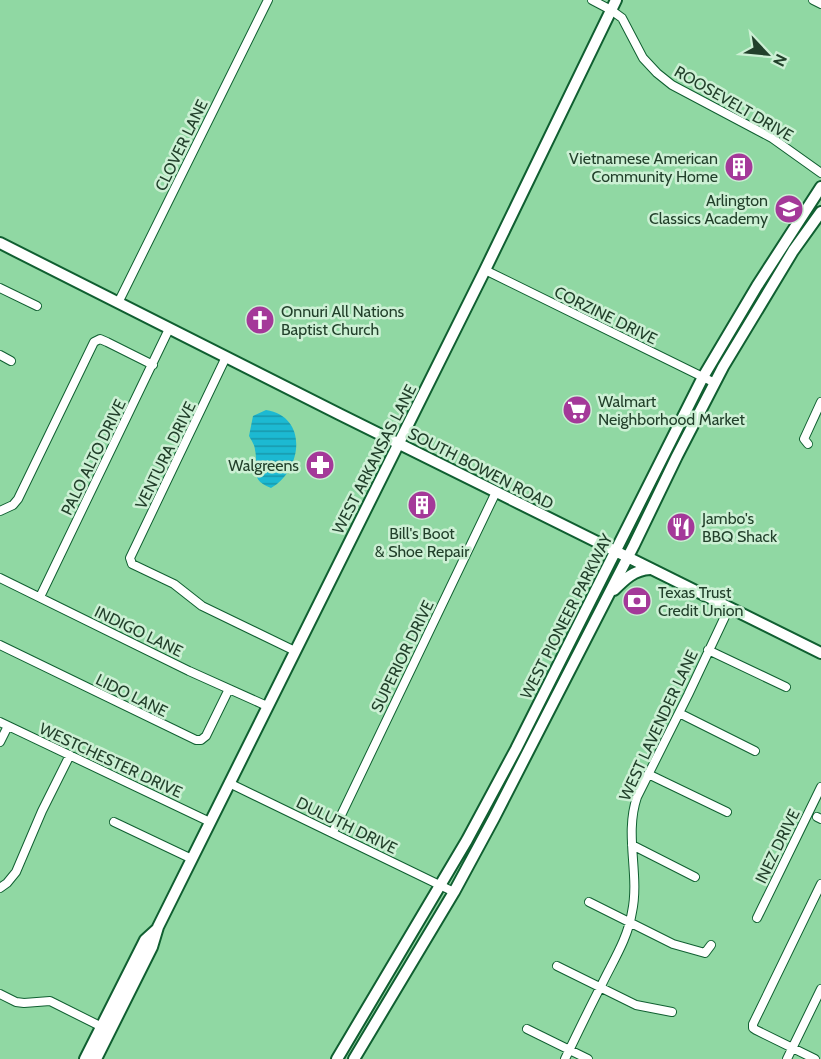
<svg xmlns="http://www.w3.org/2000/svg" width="821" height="1059" font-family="Cabin,sans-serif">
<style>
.water{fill:url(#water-rules)}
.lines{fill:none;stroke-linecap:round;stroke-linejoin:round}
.minor-casing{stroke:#105f31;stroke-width:10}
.major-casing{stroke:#105f31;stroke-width:14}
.minor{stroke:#fff;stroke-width:8}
.major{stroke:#fff;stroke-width:10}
.labels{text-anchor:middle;stroke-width:5;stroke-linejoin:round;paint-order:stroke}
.street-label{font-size:16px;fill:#22402b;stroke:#ccf0d4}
.poi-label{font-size:16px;fill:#22402b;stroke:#ccf0d4;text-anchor:start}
</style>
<defs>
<pattern id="water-rules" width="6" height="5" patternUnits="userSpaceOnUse" patternTransform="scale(1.5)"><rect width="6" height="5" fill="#1cb9d2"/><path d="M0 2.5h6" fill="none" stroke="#1898ab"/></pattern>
</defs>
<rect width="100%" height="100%" fill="#90d8a3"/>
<path class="water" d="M266,410C310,417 301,472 271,488C248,480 259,467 255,450C255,445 251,440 249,436L253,416Z"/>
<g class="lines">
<g class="minor-casing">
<path id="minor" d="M592,0L611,10L622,18L643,58L657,73L672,85L772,138L821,173
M813,0L821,4
M485,270L715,383
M0,288L37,306
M118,303L268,0
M0,355L11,361
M226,357L130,558L132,564L174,584L202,606L295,651
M808,444L804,439L821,402
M0,511L13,505L18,499L94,342L100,339L107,342L153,365
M0,578L189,671L267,706
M40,597L169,329
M0,645L196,740H201L206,736L229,689
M708,650L786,687
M679,713L755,751
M0,722L210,822
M0,742L8,726
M648,774L727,812
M229,783L454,892
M817,817L821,819
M114,822L192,859
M333,832L496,492
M632,845L695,877
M0,888L7,883L16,872L42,811L70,755
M589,902L673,944L705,953L711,945
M757,918L821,787
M557,966L636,1005L672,1012
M0,994L16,1002L24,1003L50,1001L106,1029
M527,1029L588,1059
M565,1059C577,1034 589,1009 602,984C613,961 628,938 632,912C640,874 624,835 637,797L688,695L729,608
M787,1059L821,989
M815,1059L756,1030L753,1028V1024L821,884"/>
</g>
<g class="major-casing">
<path id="major" d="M0,243L339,414L821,653
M614,590C625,579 634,570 650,569
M85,1059L145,940L156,930
M96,1059L152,947L158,927L485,270L616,0
M337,1059L467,840L516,749L703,377L757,286L821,187
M354,1059L454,892L494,818L634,545L677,456L723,367L793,251L821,212"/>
</g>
<use href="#minor" class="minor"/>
<use href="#major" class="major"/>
</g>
<defs>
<g id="building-disc" transform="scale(1.5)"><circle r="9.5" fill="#a43999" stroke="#ccf0d4"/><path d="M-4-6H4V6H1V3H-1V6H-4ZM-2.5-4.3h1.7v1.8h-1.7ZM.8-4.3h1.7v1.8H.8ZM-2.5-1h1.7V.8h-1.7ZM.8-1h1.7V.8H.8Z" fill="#fff"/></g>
<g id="school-disc" transform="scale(1.5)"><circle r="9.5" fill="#a43999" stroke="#ccf0d4"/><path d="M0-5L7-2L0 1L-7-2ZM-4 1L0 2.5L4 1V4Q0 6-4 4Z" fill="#fff"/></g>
<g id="church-disc" transform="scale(1.5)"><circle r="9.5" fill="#a43999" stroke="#ccf0d4"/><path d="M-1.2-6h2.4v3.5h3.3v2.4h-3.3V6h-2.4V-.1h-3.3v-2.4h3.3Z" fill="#fff"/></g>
<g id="supermarket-disc" transform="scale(1.5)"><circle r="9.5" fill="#a43999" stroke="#ccf0d4"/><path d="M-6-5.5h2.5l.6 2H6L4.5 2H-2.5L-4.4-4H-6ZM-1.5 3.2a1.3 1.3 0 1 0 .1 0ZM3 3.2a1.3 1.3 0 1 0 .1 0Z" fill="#fff"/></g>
<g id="pharmacy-disc" transform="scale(1.5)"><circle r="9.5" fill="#a43999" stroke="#ccf0d4"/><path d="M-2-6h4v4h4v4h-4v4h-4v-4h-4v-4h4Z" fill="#fff"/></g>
<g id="restaurant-disc" transform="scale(1.5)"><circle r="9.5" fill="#a43999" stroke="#ccf0d4"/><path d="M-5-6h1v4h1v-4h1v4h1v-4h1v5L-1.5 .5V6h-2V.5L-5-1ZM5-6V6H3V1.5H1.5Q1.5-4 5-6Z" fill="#fff"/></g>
<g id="bank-disc" transform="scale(1.5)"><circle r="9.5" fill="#a43999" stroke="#ccf0d4"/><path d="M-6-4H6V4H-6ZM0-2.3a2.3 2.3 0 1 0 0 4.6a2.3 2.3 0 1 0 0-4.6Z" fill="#fff"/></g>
</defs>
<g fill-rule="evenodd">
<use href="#building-disc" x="739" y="167"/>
<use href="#school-disc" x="789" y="209"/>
<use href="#church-disc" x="260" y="320"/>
<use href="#supermarket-disc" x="577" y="410"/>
<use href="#pharmacy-disc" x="320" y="465"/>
<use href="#building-disc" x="422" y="505"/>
<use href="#restaurant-disc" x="681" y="527"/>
<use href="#bank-disc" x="637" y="601"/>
</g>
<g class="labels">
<g class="street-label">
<text transform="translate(734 103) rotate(30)" y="6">ROOSEVELT DRIVE</text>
<text transform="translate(181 145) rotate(-64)" y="6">CLOVER LANE</text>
<text transform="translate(606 315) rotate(26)" y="6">CORZINE DRIVE</text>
<text transform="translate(165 455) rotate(-64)" y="6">VENTURA DRIVE</text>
<text transform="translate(93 457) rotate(-64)" y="6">PALO ALTO DRIVE</text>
<text transform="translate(374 459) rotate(-63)" y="6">WEST ARKANSAS LANE</text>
<text transform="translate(481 468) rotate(27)" y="6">SOUTH BOWEN ROAD</text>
<text transform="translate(566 616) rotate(-63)" y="6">WEST PIONEER PARKWAY</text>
<text transform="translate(139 631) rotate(26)" y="6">INDIGO LANE</text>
<text transform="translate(402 656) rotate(-64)" y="6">SUPERIOR DRIVE</text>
<text transform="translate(132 695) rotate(26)" y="6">LIDO LANE</text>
<text transform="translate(658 725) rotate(-65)" y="6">WEST LAVENDER LANE</text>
<text transform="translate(111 760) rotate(25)" y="6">WESTCHESTER DRIVE</text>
<text transform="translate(347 825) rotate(26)" y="6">DULUTH DRIVE</text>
<text transform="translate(777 846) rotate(-64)" y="6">INEZ DRIVE</text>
</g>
<g class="poi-label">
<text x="718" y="164" text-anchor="end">Vietnamese American<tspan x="718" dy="18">Community Home</tspan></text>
<text x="768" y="206" text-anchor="end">Arlington<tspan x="768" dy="18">Classics Academy</tspan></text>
<text x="281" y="317">Onnuri All Nations<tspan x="281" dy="18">Baptist Church</tspan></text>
<text x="598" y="407">Walmart<tspan x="598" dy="18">Neighborhood Market</tspan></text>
<text x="299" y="471" text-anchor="end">Walgreens</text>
<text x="702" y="524">Jambo's<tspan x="702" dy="18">BBQ Shack</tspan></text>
<text x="422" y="539" text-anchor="middle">Bill's Boot<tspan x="422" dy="18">&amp; Shoe Repair</tspan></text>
<text x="658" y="598">Texas Trust<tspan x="658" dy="18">Credit Union</tspan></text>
</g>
</g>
<g transform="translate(767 54) rotate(116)" stroke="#ccf0d4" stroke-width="4.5" paint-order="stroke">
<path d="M0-4.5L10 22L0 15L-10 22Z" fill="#22402b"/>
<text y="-9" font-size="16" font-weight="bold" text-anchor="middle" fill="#22402b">N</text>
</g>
</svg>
